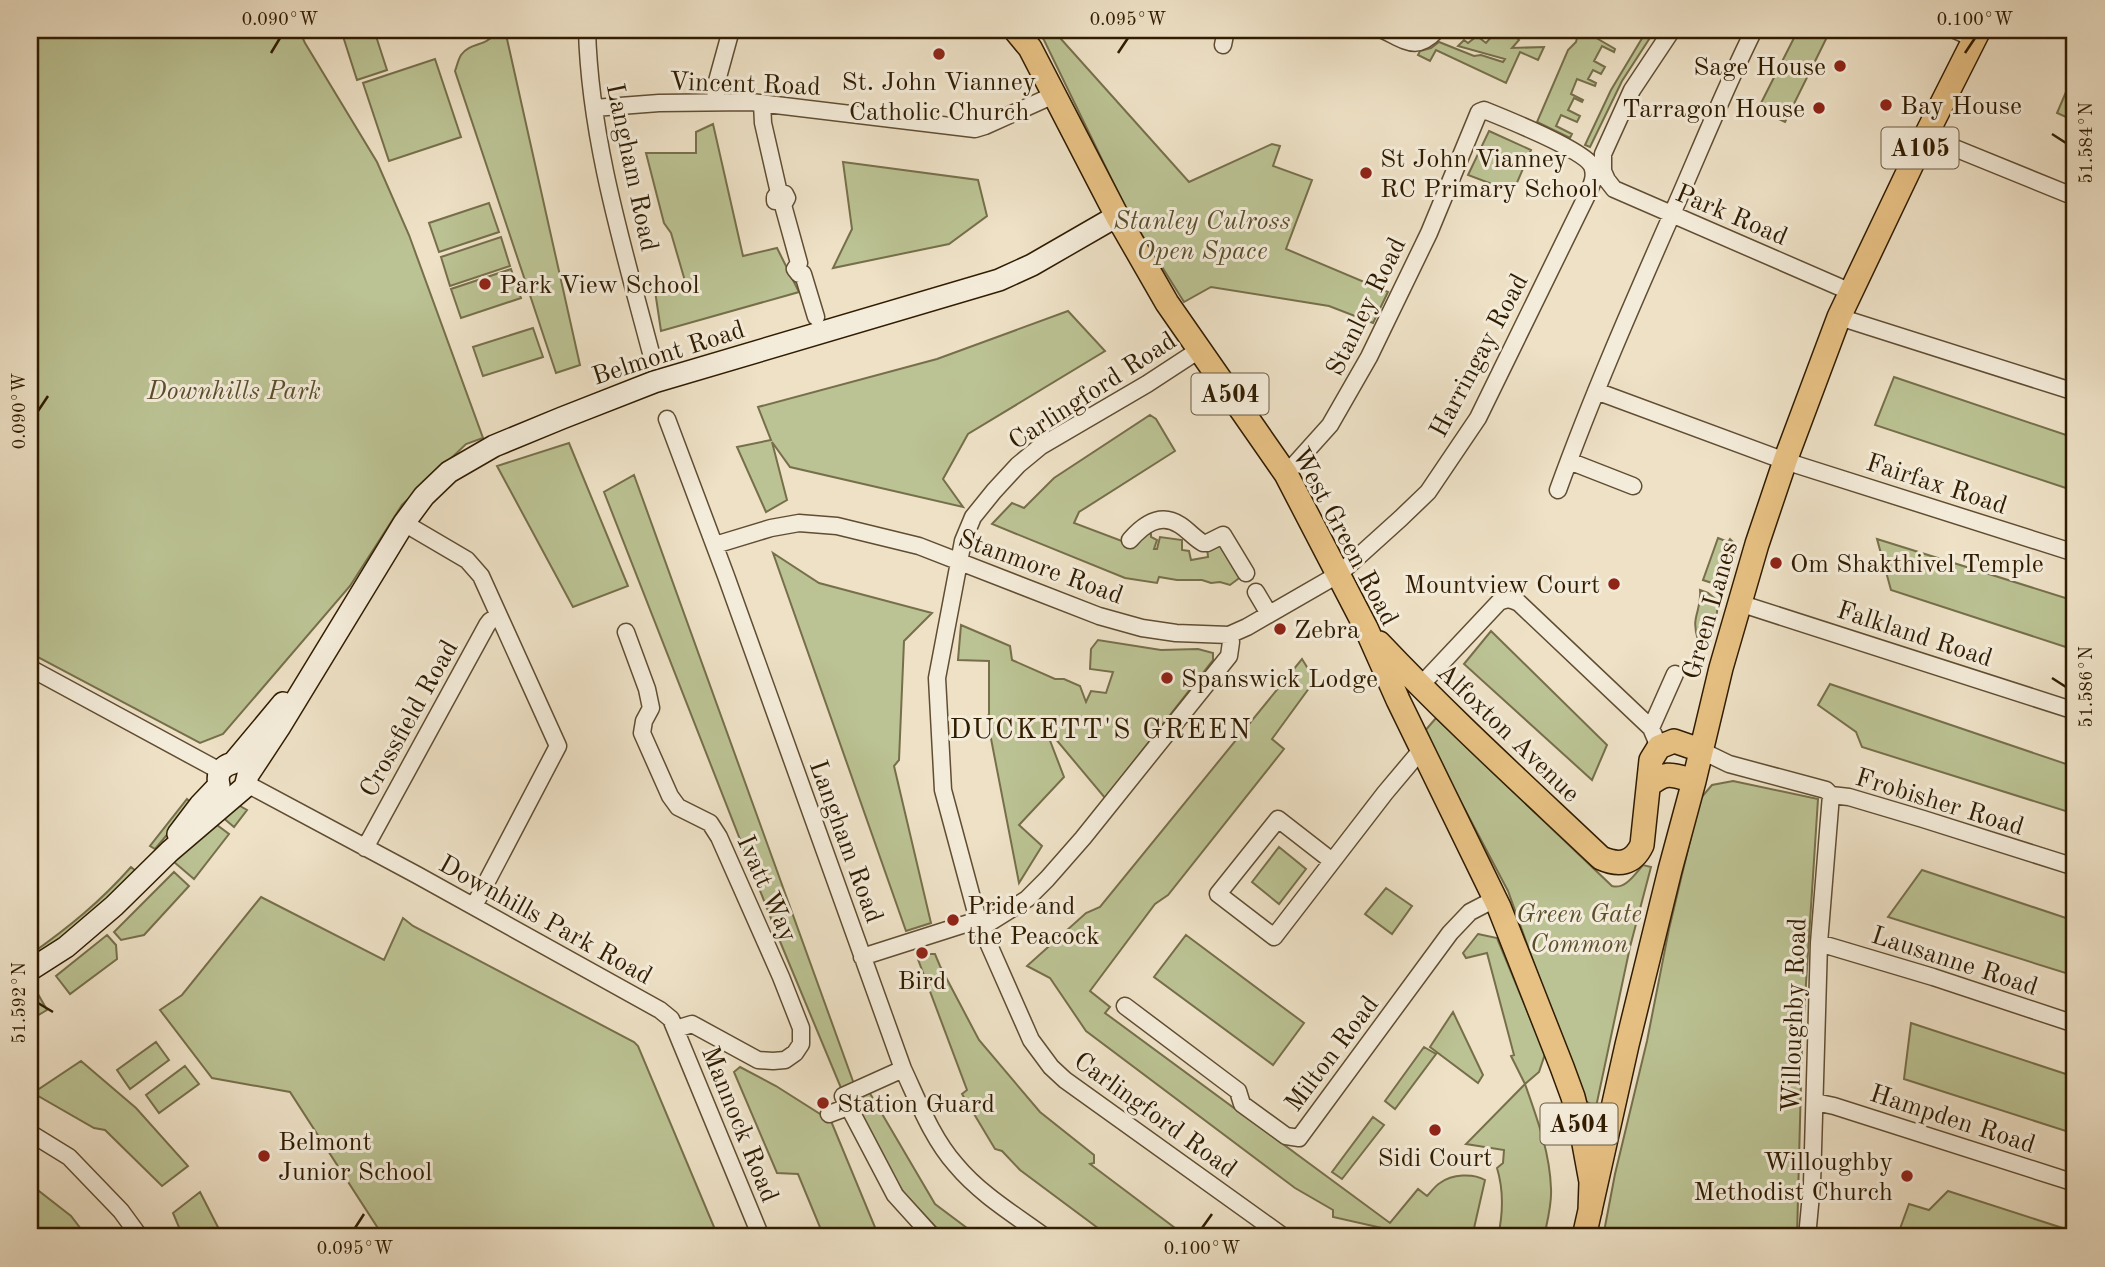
<svg xmlns="http://www.w3.org/2000/svg" width="2105" height="1267" font-family="'Old Standard TT',serif">
<style>
.green{fill:#bbc293;stroke:#766f4a;stroke-width:2}
.lines{fill:none;stroke-linecap:round;stroke-linejoin:round}
.minor-casing{stroke:#604d32;stroke-width:19}
.secondary-casing{stroke:#301c00;stroke-width:24}
.primary-casing{stroke:#301c00;stroke-width:26}
.minor{stroke:#f4ecda;stroke-width:16}
.secondary{stroke:#f4ecda;stroke-width:21}
.primary{stroke:#e7c083;stroke-width:23}
.ticks{fill:none;stroke:#301c00;stroke-width:2.5}
.poi-dot{fill:#8f2418;stroke:#f4ecda;stroke-width:2.5}
.labels{text-anchor:middle;stroke-width:6;stroke-linejoin:round;paint-order:stroke}
.shield{fill:#f4ecda;stroke:#6b5a41;stroke-width:2}
.shield-label{font-size:24px;font-weight:bold;fill:#301c00}
.poi-label{font-size:26px;fill:#301c00;stroke:#f4ecda;text-anchor:start}
.street-label{font-size:26px;fill:#301c00;stroke:#f4ecda}
.park-label{font-size:26px;font-style:italic;fill:#5a4e2c;stroke:#f4ecda}
.neighbourhood-label{font-size:28px;letter-spacing:2px;fill:#301c00;stroke:#f4ecda}
.neatline{fill:none;stroke:#301c00;stroke-width:2.5}
.ticks-label{font-size:18px;text-anchor:middle;fill:#301c00}
</style>
<rect width="100%" height="100%" fill="#eee1c6"/>
<filter id="stains"><feTurbulence type="fractalNoise" baseFrequency=".00286" numOctaves="4"/><feColorMatrix values="0 0 0 0 .2 0 0 0 0 .09 0 0 0 0 .02 0 0 0 .5 -.17"/></filter>
<radialGradient id="worn" r=".72"><stop offset=".6" stop-color="#630" stop-opacity="0"/><stop offset="1" stop-color="#630" stop-opacity=".3"/></radialGradient>
<path class="green" d="M30,30H299L305,43L377,162L409,235L483,438L466,444L402,505L350,586L223,734L200,743L30,653Z
M341,30H374L387,70L357,80Z
M493,30H505L580,365L556,373L455,71C457,66 458,60 461,55C470,42 486,47 494,34Z
M1036,30H1053L1189,182L1272,144L1280,146L1273,166L1312,180L1286,249L1388,292L1373,323L1329,306L1211,287L1184,302L1127,211L1044,40Z
M1490,30H1509L1519,40L1512,48L1544,47L1538,60L1520,52L1506,83L1436,50L1430,61L1418,55L1420,51L1431,48L1439,42L1474,56L1481,55L1503,62L1505,59L1458,46L1464,40L1468,43L1477,36L1486,43L1494,34Z
M1579,30H1603L1598,39L1615,49L1614,52L1602,46L1594,61L1605,67L1601,74L1593,70L1588,79L1596,83L1595,86L1577,79L1571,94L1583,100L1582,102L1574,98L1568,110L1580,116L1577,122L1561,115L1556,126L1572,134L1570,138L1537,122L1568,50L1576,42Z
M1647,30H1655L1622,81L1590,147L1585,145L1611,90Z
M1798,30H1822L1829,33L1785,122L1758,109Z
M435,59L461,137L389,161L363,83Z
M2075,71V121L2057,113Z
M713,124L743,256L777,248L799,292L661,331L655,291L685,281L671,233L664,223L646,153H696V132Z
M1489,131L1531,150L1513,192L1468,175Z
M843,162L978,180L987,216L949,244L833,268L852,229Z
M489,203L499,232L439,252L429,223Z
M501,237L510,266L450,286L441,257Z
M511,269L521,298L461,318L451,289Z
M1068,311L1105,351L968,434L943,479L963,507L790,467L772,442L787,500L766,512L737,447L771,440L758,407L937,359Z
M533,328L543,357L483,376L473,347Z
M1894,377L2075,438V491L1875,425Z
M1150,415L1156,419L1175,451L1079,512L1074,523L1135,546L1143,531L1151,534V537L1157,540L1154,549H1157L1160,537L1182,540V550L1189,551L1191,560L1208,557L1207,547L1220,540L1242,576L1230,585L1220,582L1211,583L1202,580H1177L1159,577L1157,583L1125,578L992,524L1012,503L1024,508L1054,478Z
M569,443L628,586L573,607L497,466Z
M634,475L854,1084L841,1088L779,939L604,492Z
M1718,538L1728,542L1730,539L1738,547L1724,587L1703,580Z
M1877,539L2075,601V650L1891,590Z
M773,553L819,583L932,613L904,641L899,760L894,766L931,923L906,931Z
M1700,590L1708,593L1718,601L1717,612L1708,646L1698,640C1690,615 1702,612 1700,590Z
M961,625L1010,646L1012,660L1055,679H1064L1080,686L1086,702L1091,691L1106,693L1113,672L1090,669L1091,649L1098,640L1161,650L1198,649L1213,653V660L1105,798L1044,725L1064,777L1019,825L1042,846L1019,883L987,718L989,714V661L958,660Z
M1491,631L1607,745L1592,780L1464,664Z
M1302,659L1315,680L1272,739L1284,749L1168,895L1155,904L1090,991L1110,1007L1105,1013L1390,1223L1418,1189L1427,1196C1431,1192 1435,1186 1440,1183C1452,1174 1473,1173 1485,1180L1472,1237H1422L1333,1217V1210L1295,1188L1086,1031L1050,978L1027,966L1086,913L1100,907Z
M1830,684L2075,767V814L1862,747L1856,732L1818,705Z
M1436,718L1612,886C1625,890 1635,874 1643,865L1651,867L1630,947L1596,1107L1583,1100L1508,891L1424,732Z
M1733,781L1818,799L1802,1045L1797,1237H1603L1615,1174L1647,1041L1669,929L1700,799L1712,785Z
M187,799L193,804L155,849L150,846Z
M233,802L247,810L234,827L221,816Z
M213,822L229,834L194,879L174,862Z
M1279,847L1306,869L1279,904L1252,882Z
M131,867L136,871L112,897L36,958L31,954C69,927 100,902 131,867Z
M1922,870L2075,921V976L1888,917Z
M174,872L189,886L144,935L121,940L114,932Z
M1386,888L1412,906L1392,934L1365,914Z
M261,897L384,960L403,918L413,926L634,1042L638,1046L714,1227L709,1237H382L381,1233L290,1092L212,1078L160,1010L182,995Z
M1478,934L1497,938L1545,1054L1539,1072L1525,1084C1537,1118 1550,1153 1551,1189C1552,1205 1547,1222 1544,1237H1498C1503,1214 1504,1191 1497,1168L1503,1163L1504,1150L1466,1144L1525,1084L1511,1056L1514,1055L1487,953L1466,958L1463,953Z
M107,935L116,945L117,959L70,994L56,976Z
M1186,935L1304,1023L1273,1065L1154,977Z
M916,954H935L940,966L979,1040L1040,1112L1094,1155V1163L1090,1164L1187,1237H1110L1020,1170L1002,1151L995,1149L962,1094L967,1090Z
M34,987L47,1010L30,1020V990Z
M1453,1012L1483,1075L1478,1083L1430,1047Z
M1911,1023L2075,1077V1134L1904,1079Z
M156,1042L169,1060L130,1089L117,1070Z
M1424,1047L1436,1054L1395,1109L1385,1101Z
M81,1061L136,1108L188,1166L162,1186L105,1130L94,1128L33,1093Z
M185,1066L199,1084L159,1113L146,1095Z
M740,1067L776,1086L831,1121L879,1237H824L798,1174L777,1173L734,1072Z
M868,1090L935,1204L979,1237H945L904,1193L886,1167L855,1104Z
M1373,1117L1384,1125L1342,1179L1332,1172Z
M30,1184L71,1216L87,1237H30Z
M1948,1191L2075,1232V1237H1897L1909,1204L1929,1210Z
M200,1192L223,1237H183L173,1213Z"/>
<g class="lines">
<g class="minor-casing">
<path id="minor" d="M587,30C590,139 623,247 651,353
M1383,30C1407,41 1416,52 1437,30
M1672,30L1632,90L1603,154V171L1607,180L1614,189L1851,292
M1955,30L1975,39
M1223,45L1226,30
M715,102L717,81L731,30
M762,103L763,123L779,193L775,197V201
M594,108L659,103L751,102L975,129L985,126L1054,95
M1925,136L2075,197
M779,193L785,194L787,198L783,205L799,263L795,269L799,274H803L816,317
M1839,317L2075,392
M1199,350L1147,384L1041,446L1018,465L994,491L973,517L963,541L937,678L943,790L978,920L1031,1040L1051,1067L1065,1080L1284,1237
M1596,391L1785,461L2075,553
M667,419L726,576L903,1069C918,1101 932,1138 956,1165C980,1194 1015,1215 1045,1237
M1569,461L1633,486
M1558,490C1592,396 1632,305 1672,214C1699,153 1724,90 1754,30
M404,523L467,560L481,576L558,746L474,906
M1130,540C1143,525 1160,512 1180,525C1188,530 1194,538 1203,543H1207L1223,535L1246,573
M715,545L771,528L799,523L837,526L919,546L1099,616L1142,628L1176,633L1229,635L1247,627L1339,574L1401,518L1428,492L1478,418L1588,193C1592,184 1596,176 1592,166C1584,150 1504,118 1484,110L1479,112L1429,233L1369,357L1330,425L1286,474
M1256,592L1269,614
M1739,603L2075,711
M626,632L647,689L651,708L644,721L642,733L670,796L678,807L710,823L719,837L781,977L801,1028V1044L795,1053L785,1060L773,1061L758,1060L692,1024L676,1029
M30,668L220,771
M1420,686L1499,602C1507,598 1511,599 1519,603L1651,728L1659,747
M1651,728L1675,674
M1700,750L1729,764L1826,790L1831,795
M247,784L417,875L660,1010L671,1019L761,1237
M1831,795L1849,797L1923,819L2075,867
M365,848L487,625L490,621L498,616
M1332,861L1278,819L1218,894L1274,937L1385,793L1422,749
M981,928L1027,899L1047,879L1083,838L1229,656L1231,642L1229,635
M1819,943L1933,977L2075,1024
M862,957L978,920
M1125,1006L1238,1091L1242,1104L1286,1136L1299,1138L1450,933L1470,912L1495,899
M903,1069L843,1096L895,1195L933,1237
M1815,1102L1834,1106L2075,1183
M829,1114L848,1107
M30,1133L69,1157L121,1211L140,1237
M1807,1237L1812,1184L1819,943L1831,795"/>
</g>
<g class="secondary-casing">
<path id="secondary" d="M219,785C216,773 222,766 233,763L283,703
M178,834L200,805L219,785
M30,970L66,947L114,906L170,851L245,787L248,775L279,728L404,523L424,496L449,472L494,446L562,418L654,382L999,280L1032,265L1117,216"/>
</g>
<g class="primary-casing">
<path id="primary" d="M1015,30L1030,48L1117,216L1167,303L1286,474L1366,628L1398,700L1499,907L1562,1067L1573,1097L1582,1133L1591,1182L1590,1211
M1379,643C1450,718 1526,787 1601,858C1619,866 1633,864 1642,845L1651,760L1659,747L1674,741L1700,750
M1649,785C1667,770 1673,775 1694,781
M1584,1237L1627,1045L1670,870L1694,781L1721,668L1757,544L1785,461L1839,317L1921,145L1979,30"/>
</g>
<use href="#minor" class="minor"/>
<use href="#secondary" class="secondary"/>
<use href="#primary" class="primary"/>
</g>
<path class="ticks" d="M271,53L280,38M1118,53L1128,38M1965,53L1975,38M2052,134L2066,143M38,411L48,396M2052,678L2066,687M38,1003L53,1012M355,1228L364,1214M1202,1228L1212,1214"/>
<g class="poi-dot">
<circle cx="939" cy="54" r="7"/>
<circle cx="1840" cy="66" r="7"/>
<circle cx="1886" cy="105" r="7"/>
<circle cx="1819" cy="108" r="7"/>
<circle cx="1366" cy="173" r="7"/>
<circle cx="485" cy="284" r="7"/>
<circle cx="1776" cy="563" r="7"/>
<circle cx="1614" cy="584" r="7"/>
<circle cx="1280" cy="629" r="7"/>
<circle cx="1167" cy="678" r="7"/>
<circle cx="953" cy="920" r="7"/>
<circle cx="922" cy="953" r="7"/>
<circle cx="823" cy="1103" r="7"/>
<circle cx="1435" cy="1130" r="7"/>
<circle cx="264" cy="1156" r="7"/>
<circle cx="1907" cy="1176" r="7"/>
</g>
<g class="labels">
<g class="shield">
<rect x="1881.5" y="127.5" width="77" height="41" rx="5"/>
<rect x="1191.5" y="373.5" width="77" height="41" rx="5"/>
<rect x="1540.5" y="1103.5" width="77" height="41" rx="5"/>
</g>
<g class="shield-label">
<text x="1920" y="156">A105</text>
<text x="1230" y="402">A504</text>
<text x="1579" y="1132">A504</text>
</g>
<g class="poi-label">
<text x="1826" y="75" text-anchor="end">Sage House</text>
<text x="939" y="90" text-anchor="middle">St. John Vianney<tspan x="939" dy="30">Catholic Church</tspan></text>
<text x="1900" y="114">Bay House</text>
<text x="1805" y="117" text-anchor="end">Tarragon House</text>
<text x="1380" y="167">St John Vianney<tspan x="1380" dy="30">RC Primary School</tspan></text>
<text x="499" y="293">Park View School</text>
<text x="1790" y="572">Om Shakthivel Temple</text>
<text x="1600" y="593" text-anchor="end">Mountview Court</text>
<text x="1294" y="638">Zebra</text>
<text x="1181" y="687">Spanswick Lodge</text>
<text x="967" y="914">Pride and<tspan x="967" dy="30">the Peacock</tspan></text>
<text x="922" y="989" text-anchor="middle">Bird</text>
<text x="837" y="1112">Station Guard</text>
<text x="278" y="1150">Belmont<tspan x="278" dy="30">Junior School</tspan></text>
<text x="1435" y="1166" text-anchor="middle">Sidi Court</text>
<text x="1893" y="1170" text-anchor="end">Willoughby<tspan x="1893" dy="30">Methodist Church</tspan></text>
</g>
<g class="street-label">
<text transform="translate(745 83) rotate(2)" y="9">Vincent Road</text>
<text transform="translate(633 167) rotate(78)" y="9">Langham Road</text>
<text transform="translate(1732 214) rotate(23)" y="9">Park Road</text>
<text transform="translate(1365 306) rotate(-64)" y="9">Stanley Road</text>
<text transform="translate(668 352) rotate(-18)" y="9">Belmont Road</text>
<text transform="translate(1478 355) rotate(-62)" y="9">Harringay Road</text>
<text transform="translate(1092 390) rotate(-33)" y="9">Carlingford Road</text>
<text transform="translate(1937 483) rotate(18)" y="9">Fairfax Road</text>
<text transform="translate(1346 536) rotate(62)" y="9">West Green Road</text>
<text transform="translate(1041 566) rotate(20)" y="9">Stanmore Road</text>
<text transform="translate(1709 610) rotate(-74)" y="9">Green Lanes</text>
<text transform="translate(1915 633) rotate(18)" y="9">Falkland Road</text>
<text transform="translate(408 718) rotate(-61)" y="9">Crossfield Road</text>
<text transform="translate(1509 732) rotate(44)" y="9">Alfoxton Avenue</text>
<text transform="translate(1940 801) rotate(17)" y="9">Frobisher Road</text>
<text transform="translate(847 841) rotate(70)" y="9">Langham Road</text>
<text transform="translate(768 888) rotate(66)" y="9">Ivatt Way</text>
<text transform="translate(546 919) rotate(29)" y="9">Downhills Park Road</text>
<text transform="translate(1955 960) rotate(18)" y="9">Lausanne Road</text>
<text transform="translate(1793 1015) rotate(-88)" y="9">Willoughby Road</text>
<text transform="translate(1331 1053) rotate(-53)" y="9">Milton Road</text>
<text transform="translate(1156 1114) rotate(36)" y="9">Carlingford Road</text>
<text transform="translate(1953 1118) rotate(18)" y="9">Hampden Road</text>
<text transform="translate(741 1124) rotate(68)" y="9">Mannock Road</text>
</g>
<g class="park-label">
<text x="1202" y="229">Stanley Culross<tspan x="1202" dy="30">Open Space</tspan></text>
<text x="234" y="399">Downhills Park</text>
<text x="1579" y="922">Green Gate<tspan x="1579" dy="30">Common</tspan></text>
</g>
<g class="neighbourhood-label">
<text x="1101" y="738">DUCKETT'S GREEN</text>
</g>
</g>
<rect width="2105" height="1267" fill="none" stroke="#eee1c6" stroke-width="77"/>
<rect x="38" y="38" width="2028" height="1190" class="neatline"/>
<g class="ticks-label">
<text x="280" y="25">0.090°W</text>
<text x="1128" y="25">0.095°W</text>
<text x="1975" y="25">0.100°W</text>
<text transform="translate(2086 143) rotate(-90)" y="6">51.584°N</text>
<text transform="translate(19 411) rotate(-90)" y="6">0.090°W</text>
<text transform="translate(2086 687) rotate(-90)" y="6">51.586°N</text>
<text transform="translate(19 1003) rotate(-90)" y="6">51.592°N</text>
<text x="355" y="1254">0.095°W</text>
<text x="1202" y="1254">0.100°W</text>
</g>
<rect width="100%" height="100%" filter="url(#stains)"/>
<rect width="100%" height="100%" fill="url(#worn)"/>
</svg>
